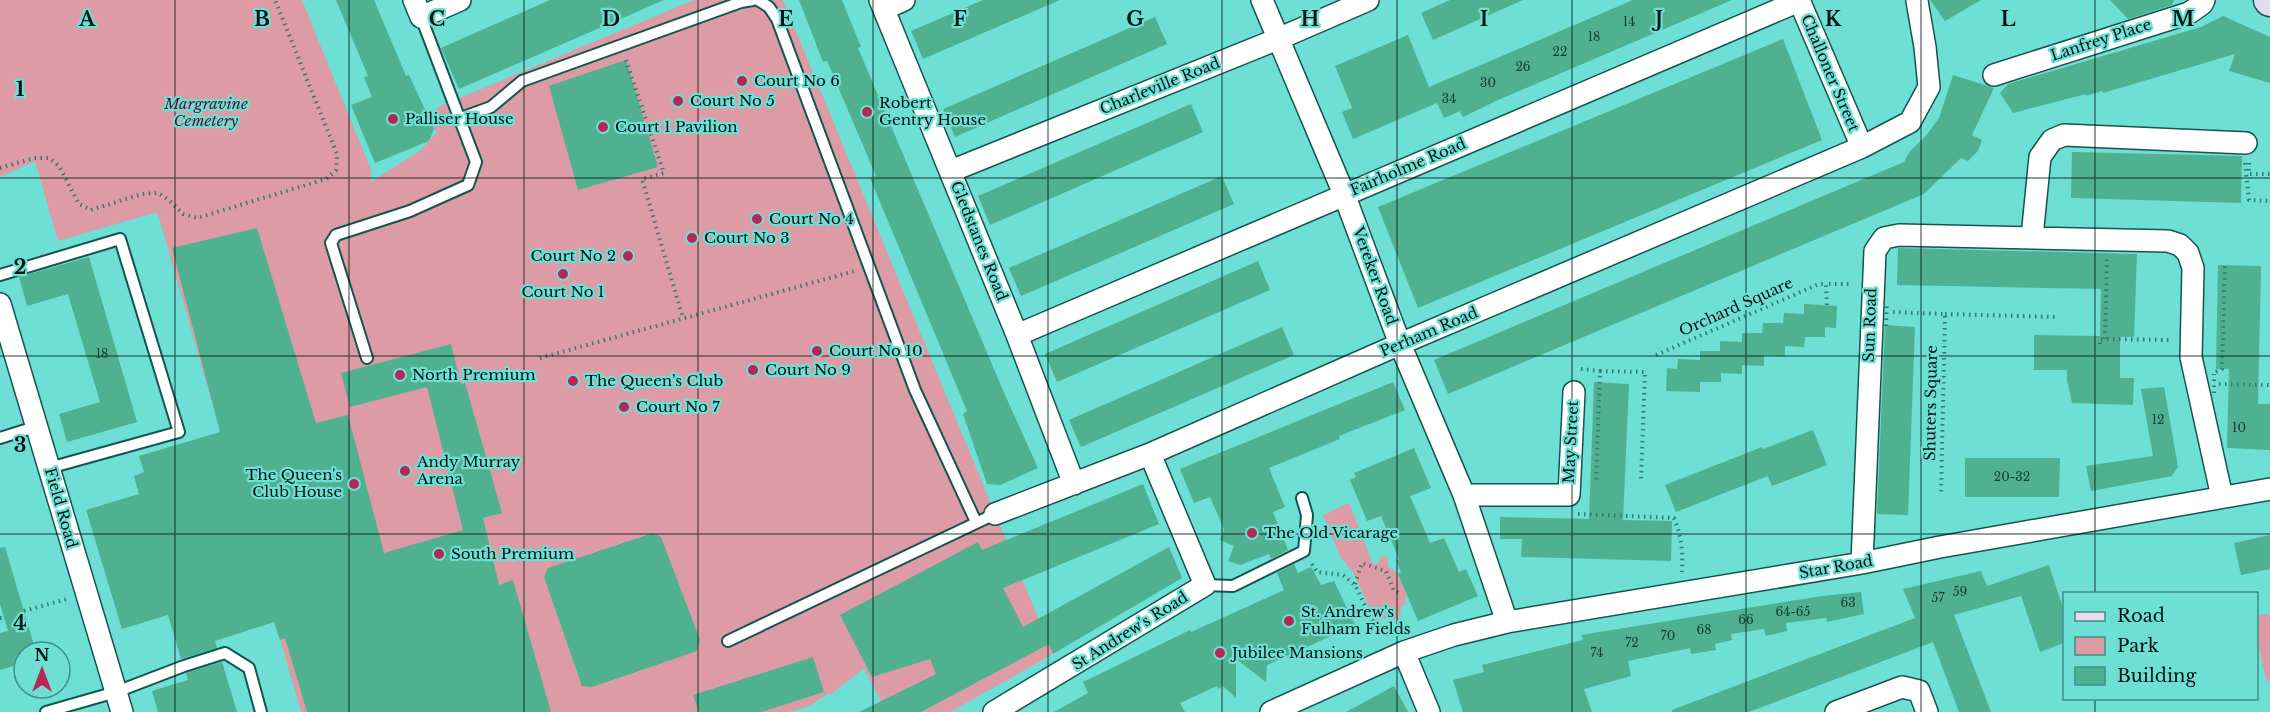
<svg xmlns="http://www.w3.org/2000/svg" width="2270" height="712" font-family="'Libre Baskerville',serif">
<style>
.green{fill:#dd9ba6}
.building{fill:#4fb190}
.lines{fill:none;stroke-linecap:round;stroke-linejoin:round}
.lane-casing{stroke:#155550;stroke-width:14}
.street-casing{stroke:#155550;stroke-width:24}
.secondary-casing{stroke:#155550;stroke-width:33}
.path{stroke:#367872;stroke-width:4;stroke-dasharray:1.5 4.5;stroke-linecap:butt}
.lane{stroke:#fff;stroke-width:10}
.street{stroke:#fff;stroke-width:21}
.secondary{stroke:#e7dbf1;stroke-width:30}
.path-bridge{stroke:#367872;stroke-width:4;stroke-dasharray:1.5 4.5;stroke-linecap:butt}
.grid{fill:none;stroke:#001412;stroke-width:1.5;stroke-opacity:0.55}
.poi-dot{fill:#b72754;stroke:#6ddfd5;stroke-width:2}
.labels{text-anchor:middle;stroke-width:4.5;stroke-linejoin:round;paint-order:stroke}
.number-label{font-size:12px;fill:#143b32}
.street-label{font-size:15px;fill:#001412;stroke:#6ddfd5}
.poi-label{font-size:15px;fill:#001412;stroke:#6ddfd5;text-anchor:start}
.park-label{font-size:15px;font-style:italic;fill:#591026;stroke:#6ddfd5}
.grid-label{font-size:20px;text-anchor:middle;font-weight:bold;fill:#001412;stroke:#6ddfd5;stroke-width:4.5;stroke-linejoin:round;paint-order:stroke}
</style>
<rect width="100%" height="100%" fill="#6ddfd5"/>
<path class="green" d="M0,0H302L371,170V182L421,150L437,132L434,129L436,108L694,0H783L1053,654L950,712H887L864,668L830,695L829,693L809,706L790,712H301L158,214L154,213L58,241L35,161L0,177Z
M1349,503L1373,564L1379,563L1381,557L1386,556L1388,559V566L1398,574L1405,591H1407L1405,604L1401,607L1400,616L1396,620L1381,618L1377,624L1353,572L1340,556L1323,515Z
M2270,614V683L2266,680L2257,639L2256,615Z"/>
<path class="building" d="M336,0H374L406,76L409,75L434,129L429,141L375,163L351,105L372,97L364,77L368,76Z
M550,0H664L459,89L441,48Z
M799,0H842L861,47L858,48L1005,395L1038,468L1000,485L987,484L963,414L967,411L870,178L876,176L827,61L823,62Z
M983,0H1060L923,59L911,31Z
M1450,0H1523L1433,40L1421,13Z
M1633,0H1732L1498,100L1463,117L1460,111L1444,118L1437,103L1353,139L1342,112L1352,108L1335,66L1408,35L1429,87Z
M1930,0H1981L1945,21Z
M2110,0H2174L2172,5L2128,19Z
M2223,16L2270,37V83L2229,71L2235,54L2103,93L2102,91L2086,96V94L2013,113L2000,93L2008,84L2201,27Z
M1155,17L1167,44L955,137L943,109Z
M1783,39L1822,140L1418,308L1378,207Z
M626,60L658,167L578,190L549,86Z
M1953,75L1994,88L1972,135L1982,140L1978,151L1968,161L1961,158L1924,194L1448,394L1434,360L1904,162L1910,151L1925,137L1939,118Z
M1191,104L1203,132L990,225L978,196Z
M2072,152L2242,156L2241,203L2071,198Z
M1222,176L1234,204L1021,296L1009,268Z
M257,228L316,423L348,415L384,553L463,530L427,387L350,407L341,373L451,344L461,385L465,383L502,513L483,518L499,585L513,580L551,712H307L285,638L280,640L274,622L215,641L217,648L181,659L168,615L122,629L86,510L139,494L134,476L144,472L139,456L220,432L172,248Z
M1898,248L2137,254L2134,337H2120V378H2134L2133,405L2072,403L2067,380V370H2034V335L2100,336L2101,289L1897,285Z
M89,257L137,422L67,442L59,414L100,402L68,294L27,306L19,277Z
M1258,261L1270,290L1057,382L1045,354Z
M2218,265L2261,266L2258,404H2270V450L2227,448L2229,369H2216Z
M1804,304L1837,306L1836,328L1825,327V337H1805L1804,347L1785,346V356L1764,355V366L1742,365V374L1721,373V382H1700V392L1666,391L1667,368L1677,369L1678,359L1700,360V351H1720V341L1742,342V333H1762L1763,323H1783L1784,313L1804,314Z
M1885,325L1915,327L1908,515L1877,514Z
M1282,327L1294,355L1081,447L1069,420Z
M1393,382L1405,410L1339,436L1340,439L1269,468L1285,507L1273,512L1288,550L1271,559L1269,554L1240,565L1228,561L1234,546L1220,540L1224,529L1210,497L1194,503L1180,469Z
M1594,382L1629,384L1623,520L1672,521L1671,561L1521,557L1522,539H1500V517L1589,519Z
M2164,387L2178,467L2172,476L2091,491L2086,466L2153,456L2141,389Z
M1813,430L1827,465L1772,486L1768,476L1676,512L1665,485L1762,447L1763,449Z
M1414,448L1431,488L1410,496L1430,543L1444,538L1459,572L1466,569L1478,596L1418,621L1398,574L1401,572L1396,560L1399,559L1381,516L1367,521L1350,480L1356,477L1354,473Z
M1965,458H2060L2059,497H1965Z
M1143,484L1159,524L1003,588L1023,627L1169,547L1182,578L1053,654L1049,644L921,712H859L936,674L930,659L872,677L840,615L978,542L982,550Z
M653,533L661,537L700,640L697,651L592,687L582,686L544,577L548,568Z
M2270,535V569L2241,575L2234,543Z
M5,547L36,652H24V663L0,670V633L8,631L0,604V548Z
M1294,564L1298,573L1311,567L1321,585L1334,581L1355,625L1267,665L1266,682L1236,659V698L1223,686L1218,689L1217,686L1180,703L1185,712H1054L1088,693L1083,682L1190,630L1191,632L1284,590L1277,573Z
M2049,565L2064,611V643L2040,652L2021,596L1954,615L1991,712H1959L1933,642L1749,712H1672V710L1915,618L1903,589L1981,571L1987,586Z
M1861,592L1864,614L1827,622L1826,618L1786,623L1787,631L1766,636L1764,629L1731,634L1732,640L1715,644L1716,650L1691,654L1690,648L1628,661L1631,676L1584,689L1592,712H1463L1453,680L1484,672L1482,665L1583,640L1581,635L1822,596Z
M813,657L824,692L761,712H699L693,695Z
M222,662L237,712H158L152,691L188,680L186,673Z
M1394,686L1408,712H1346Z"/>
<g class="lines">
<g class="lane-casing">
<path id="lane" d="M758,0L769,7L777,19L915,390L976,522
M458,119L491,107L522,81L741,2L753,0
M0,275L120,239L179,432L49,468
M367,358L331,243L336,235L410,211L468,185L476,162L421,17
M0,438L38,426
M1205,585L1233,586L1304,551L1307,515L1302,498
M728,641L995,514
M46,712L116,692L184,666L225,653L249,668L261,712"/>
</g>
<g class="street-casing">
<path id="street" d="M414,0L421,17L460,0
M880,0L1017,335L1074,484
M1262,0L1344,194L1400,344L1464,495L1507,622
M1799,0L1862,147
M884,9L904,0
M1994,75L2189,13L2202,4L2204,0
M951,171L1278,39L1368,0
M2032,237L2040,157L2052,140L2064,135L2246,143
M0,304L122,712
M1017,335L1799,1
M1464,495H1569L1574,392
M995,514L1150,454L1400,344L1862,147L1910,122L1929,87L1925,47L1917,1
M1862,563L1875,251L1884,238L1899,235L2168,241L2180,245L2188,253L2193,268L2191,357L2222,497
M1404,652L1429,712
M994,712L1205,585L1150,454
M1271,712L1404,652L1454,635L1507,622L1862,563L1940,547L2270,489
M1836,712L1902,687L1919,691L1927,712"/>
</g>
<g class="secondary-casing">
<path id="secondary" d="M2269,0L2270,1"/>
</g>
<path class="path" d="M626,60L664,173L642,179L683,318
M2245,163L2249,200L2270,201
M2249,163V174H2270
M0,168L34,158H50L59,166L79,204L91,210L142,194L158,193L169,200L183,214L197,218L326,179L336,170L337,154L275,0
M1827,305L1826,284H1853
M1893,312L1945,314L1941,493
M1945,314L2056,317
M2105,339L2107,259
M2100,344V339L2169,340
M1656,355L1819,284H1826
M540,358L855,271
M1581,369L1600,371L1596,482
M1600,371L1645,372L1641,480
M2216,372L2222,369L2225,263
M2219,384L2270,385
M1578,514L1674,518C1682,537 1683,553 1682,572
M1312,564L1317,572L1343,575L1355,585L1372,620L1388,636
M1355,584L1362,563L1386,571L1394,591L1399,593
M24,611L67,599
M0,618H4"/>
<use href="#lane" class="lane"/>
<use href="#street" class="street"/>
<use href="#secondary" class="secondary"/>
<path class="path-bridge" d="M1886,326L1887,302
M2214,393V374"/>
</g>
<path class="grid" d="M175,0V712M349,0V712M524,0V712M698,0V712M873,0V712M1048,0V712M1222,0V712M1397,0V712M1572,0V712M1746,0V712M1921,0V712M2095,0V594M0,178H2270M0,356H2270M0,534H2270M2095,698V712"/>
<g class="poi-dot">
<circle cx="742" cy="81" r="6"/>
<circle cx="678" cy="101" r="6"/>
<circle cx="867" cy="112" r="6"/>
<circle cx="393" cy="119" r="6"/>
<circle cx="603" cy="127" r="6"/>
<circle cx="757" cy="219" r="6"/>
<circle cx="692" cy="238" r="6"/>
<circle cx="628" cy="256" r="6"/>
<circle cx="563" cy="274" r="6"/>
<circle cx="817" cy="351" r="6"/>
<circle cx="753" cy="370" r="6"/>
<circle cx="400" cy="375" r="6"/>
<circle cx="573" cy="381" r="6"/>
<circle cx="624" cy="407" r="6"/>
<circle cx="405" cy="471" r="6"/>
<circle cx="354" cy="484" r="6"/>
<circle cx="1252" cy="533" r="6"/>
<circle cx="439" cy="554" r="6"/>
<circle cx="1289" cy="621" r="6"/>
<circle cx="1220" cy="653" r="6"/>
</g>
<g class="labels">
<g class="number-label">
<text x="1629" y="26">14</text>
<text x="1594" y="41">18</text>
<text x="1560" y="56">22</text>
<text x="1523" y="71">26</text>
<text x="1488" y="87">30</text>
<text x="1449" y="103">34</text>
<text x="102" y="358">18</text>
<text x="2158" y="424">12</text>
<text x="2239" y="432">10</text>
<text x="2012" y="481">20-32</text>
<text x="1960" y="596">59</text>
<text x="1938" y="602">57</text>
<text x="1848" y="607">63</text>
<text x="1793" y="616">64-65</text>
<text x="1746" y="624">66</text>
<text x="1704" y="634">68</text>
<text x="1668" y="640">70</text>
<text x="1632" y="647">72</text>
<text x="1597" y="657">74</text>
</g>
<g class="street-label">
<text transform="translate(2101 40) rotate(-18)" y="5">Lanfrey Place</text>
<text transform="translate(1830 73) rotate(67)" y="5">Challoner Street</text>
<text transform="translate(1160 86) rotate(-22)" y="5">Charleville Road</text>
<text transform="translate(1408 167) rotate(-23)" y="5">Fairholme Road</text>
<text transform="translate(979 241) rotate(68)" y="5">Gledstanes Road</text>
<text transform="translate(1375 276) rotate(70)" y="5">Vereker Road</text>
<text transform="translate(1736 307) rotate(-24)" y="5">Orchard Square</text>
<text transform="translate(1870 325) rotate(-88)" y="5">Sun Road</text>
<text transform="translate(1429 332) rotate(-23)" y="5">Perham Road</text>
<text transform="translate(1931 403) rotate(-89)" y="5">Shuters Square</text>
<text transform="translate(1571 442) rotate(-87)" y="5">May Street</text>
<text transform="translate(61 508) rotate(74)" y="5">Field Road</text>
<text transform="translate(1836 567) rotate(-10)" y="5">Star Road</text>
<text transform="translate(1130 631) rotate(-32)" y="5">St Andrew's Road</text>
</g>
<g class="poi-label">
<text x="754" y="86">Court No 6</text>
<text x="690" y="106">Court No 5</text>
<text x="879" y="108">Robert<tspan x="879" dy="17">Gentry House</tspan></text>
<text x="405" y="124">Palliser House</text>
<text x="615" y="132">Court 1 Pavilion</text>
<text x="769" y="224">Court No 4</text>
<text x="704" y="243">Court No 3</text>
<text x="616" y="261" text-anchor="end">Court No 2</text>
<text x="563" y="297" text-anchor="middle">Court No 1</text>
<text x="829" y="356">Court No 10</text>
<text x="765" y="375">Court No 9</text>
<text x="412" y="380">North Premium</text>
<text x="585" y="386">The Queen’s Club</text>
<text x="636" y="412">Court No 7</text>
<text x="417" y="467">Andy Murray<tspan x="417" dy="17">Arena</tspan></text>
<text x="342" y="480" text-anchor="end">The Queen's<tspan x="342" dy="17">Club House</tspan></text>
<text x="1264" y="538">The Old Vicarage</text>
<text x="451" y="559">South Premium</text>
<text x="1301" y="617">St. Andrew's<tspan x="1301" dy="17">Fulham Fields</tspan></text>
<text x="1232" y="658">Jubilee Mansions</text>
</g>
<g class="park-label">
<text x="206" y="109">Margravine<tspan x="206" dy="17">Cemetery</tspan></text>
</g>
</g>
<g class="grid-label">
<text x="87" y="26">A</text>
<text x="262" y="26">B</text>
<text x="437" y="26">C</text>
<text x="611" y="26">D</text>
<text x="786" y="26">E</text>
<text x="960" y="26">F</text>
<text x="1135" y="26">G</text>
<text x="1310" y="26">H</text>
<text x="1484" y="26">I</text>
<text x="1659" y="26">J</text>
<text x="1833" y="26">K</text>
<text x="2008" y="26">L</text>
<text x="2183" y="26">M</text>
<text x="20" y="96">1</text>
<text x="20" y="274">2</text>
<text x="20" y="452">3</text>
<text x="20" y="630">4</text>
</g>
<rect x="2063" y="592" width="195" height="108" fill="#6ddfd5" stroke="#418e87" stroke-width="1.5"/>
<rect x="2075" y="612" width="30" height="9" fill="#e7dbf1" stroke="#418e87" stroke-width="1.5"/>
<text x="2117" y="622" font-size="18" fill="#001412">Road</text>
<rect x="2075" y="637" width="30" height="18" fill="#dd9ba6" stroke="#418e87" stroke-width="1.5"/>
<text x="2117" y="652" font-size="18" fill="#001412">Park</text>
<rect x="2075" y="667" width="30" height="18" fill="#4fb190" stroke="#418e87" stroke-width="1.5"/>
<text x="2117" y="682" font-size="18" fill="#001412">Building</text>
<g transform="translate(42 670)"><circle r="28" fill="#6ddfd5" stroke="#418e87" stroke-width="1.5"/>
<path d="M0-4.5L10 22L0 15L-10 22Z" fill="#b72754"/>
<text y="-9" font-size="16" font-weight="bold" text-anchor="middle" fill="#001412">N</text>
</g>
</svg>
